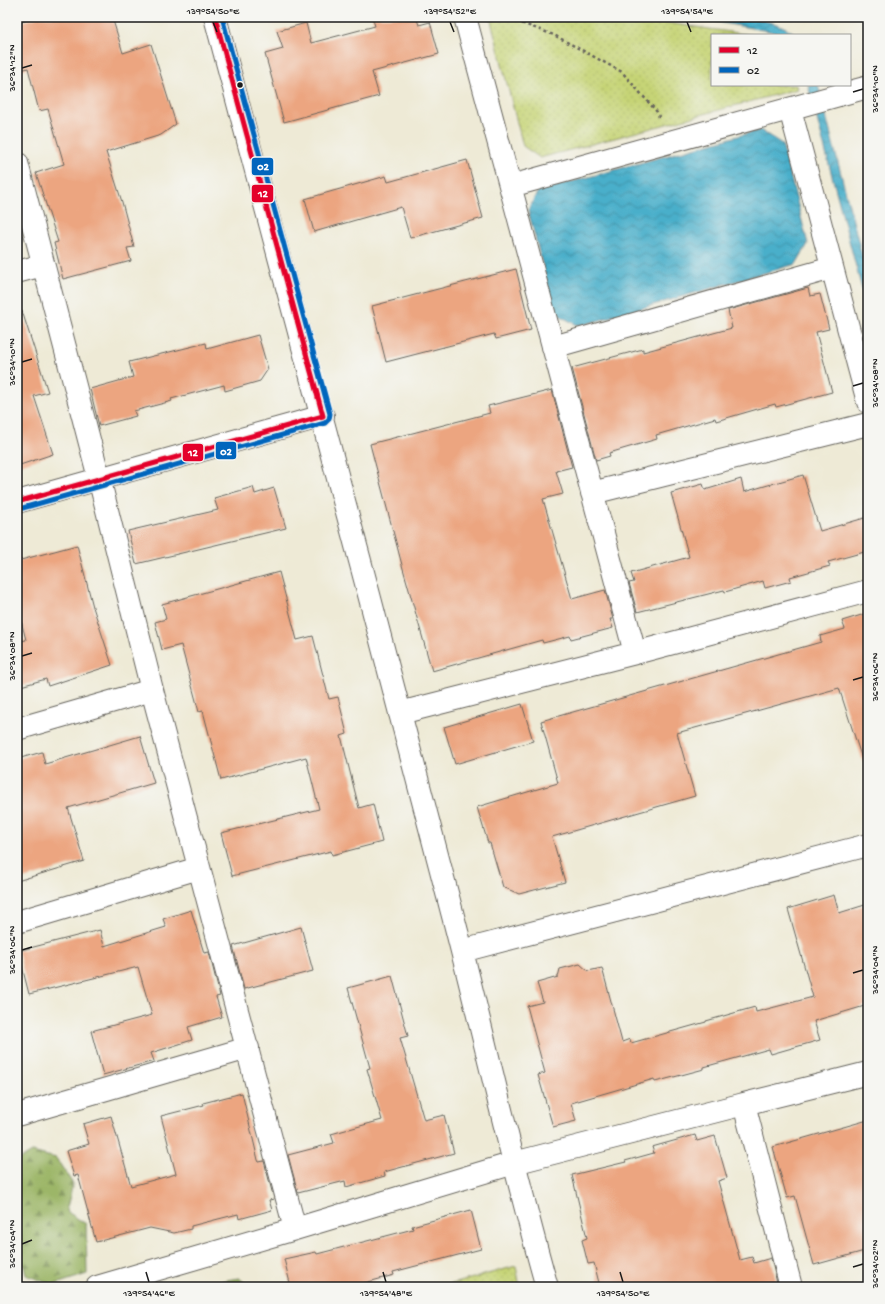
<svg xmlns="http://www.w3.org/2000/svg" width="885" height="1304" font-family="'Gochi Hand',sans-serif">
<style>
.forest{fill:url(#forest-firs);stroke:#5c6942}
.park{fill:url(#park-dots);stroke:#717849}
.water{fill:url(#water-waves);stroke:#336673}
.building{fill:#eca580}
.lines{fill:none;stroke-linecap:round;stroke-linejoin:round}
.minor-casing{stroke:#66645d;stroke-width:24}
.tertiary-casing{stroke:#66645d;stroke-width:24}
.path{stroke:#66645d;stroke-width:2.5;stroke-dasharray:3 3;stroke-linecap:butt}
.minor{stroke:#fff;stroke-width:22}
.tertiary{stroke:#fff;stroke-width:22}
.bus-1-casing{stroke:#f6f6f2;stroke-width:8}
.bus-2-casing{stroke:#f6f6f2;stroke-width:8}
.bus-1{stroke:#e4002b;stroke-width:5}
.bus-2{stroke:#0065bd;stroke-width:5}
.ticks{fill:none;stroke:#1c1c1c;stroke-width:1.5}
.bus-dot{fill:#1c1c1c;stroke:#f6f6f2;stroke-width:1.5}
.line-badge{stroke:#f6f6f2;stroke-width:1.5}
.badge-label{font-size:11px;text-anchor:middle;font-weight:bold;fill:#fff}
.neatline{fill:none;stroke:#1c1c1c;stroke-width:1.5}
.ticks-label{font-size:10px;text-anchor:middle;fill:#1c1c1c}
</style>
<defs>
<pattern id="forest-firs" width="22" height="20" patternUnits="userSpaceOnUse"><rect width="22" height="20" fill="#9cb667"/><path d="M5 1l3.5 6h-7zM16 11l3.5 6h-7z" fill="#7e9354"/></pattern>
<pattern id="park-dots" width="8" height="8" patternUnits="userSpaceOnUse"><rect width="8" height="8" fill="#c6d476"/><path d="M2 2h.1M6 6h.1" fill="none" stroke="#aab566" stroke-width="1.8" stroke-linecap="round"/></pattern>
<pattern id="water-waves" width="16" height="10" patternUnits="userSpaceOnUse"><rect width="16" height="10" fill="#4aafca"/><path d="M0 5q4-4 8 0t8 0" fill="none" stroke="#3d8ea3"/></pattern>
</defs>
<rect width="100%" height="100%" fill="#f6f6f2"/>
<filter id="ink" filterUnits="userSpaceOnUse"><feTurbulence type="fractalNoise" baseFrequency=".025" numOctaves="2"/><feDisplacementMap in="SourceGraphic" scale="8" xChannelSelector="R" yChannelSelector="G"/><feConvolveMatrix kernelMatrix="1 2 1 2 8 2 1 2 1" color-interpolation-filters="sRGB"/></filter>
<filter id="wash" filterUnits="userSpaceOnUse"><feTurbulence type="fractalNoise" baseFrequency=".012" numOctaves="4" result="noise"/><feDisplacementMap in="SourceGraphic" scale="16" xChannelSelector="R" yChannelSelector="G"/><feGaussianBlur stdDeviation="0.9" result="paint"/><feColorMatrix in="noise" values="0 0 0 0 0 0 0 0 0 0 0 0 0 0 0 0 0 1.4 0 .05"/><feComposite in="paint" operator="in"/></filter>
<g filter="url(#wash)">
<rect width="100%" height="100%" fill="#eeead6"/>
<path class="forest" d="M32,1152L56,1158L73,1184L66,1211L86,1224L87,1274L53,1285L26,1275L17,1239V1161Z
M239,1278L250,1287H185Z"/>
<path class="park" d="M490,17H626L751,35H712V85H796L797,89L540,158L523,146Z
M516,1266L520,1287H441Z"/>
<path class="water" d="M689,17C718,17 774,14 796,35H781L769,31Z
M808,85H818L868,279V312Z
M760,130L782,144L808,244L796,264L579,326L555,313L528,210L538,191Z"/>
<g id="blocks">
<path class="building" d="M39,17H112L123,53L151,44L176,124L161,135L106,152L122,202L134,247L127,248L131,261L63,279L54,243L58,242L36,173L64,164L48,109L39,111L28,68L17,71V23Z
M372,17H416L419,25L430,22L439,54L372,72L379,96L284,122L265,54L283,49L277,31L306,23L311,43L375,26Z
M467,160L483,218L410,238L401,207L314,232L305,199L386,176L388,182Z
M516,269L531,330L496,339L494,334L386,362L372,306Z
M808,288L810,296L820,294L829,329L816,332L832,392L776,407L775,404L716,421L715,418L656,435L657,439L609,453L610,456L596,460L572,368L643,349V352L732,328L728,310Z
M17,311H22L48,392L34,396L53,454L17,466Z
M258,335L268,369L260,381L225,391L224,385L171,399L172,401L134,411L136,416L99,426L90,389L133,377L129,362L206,343L207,349Z
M552,390L572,467L556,471L563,494L543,499L572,599L605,590L613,619H610L613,628L571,639L570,636L543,643L542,640L432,671L402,565L370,444L490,413L488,406Z
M803,475L820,531L868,517V551L828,562L830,566L790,577L791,581L765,588L763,581L725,592L724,590L637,612L629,583L634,582L631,573L689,557L671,493L703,484L705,490L741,479L744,492Z
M253,487L255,494L274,488L286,528L136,564L128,531L218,510L214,498Z
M77,545L93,607L112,665L48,686L46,679L17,687V642L26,640L17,605V561Z
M279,572L297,640L313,636L329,699L338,697L347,734L341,736L359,808L373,804L382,842L332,855L331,851L232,876L221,833L319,809L306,757L221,780L203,711L199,712L181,645L162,650L155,622L166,619L162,604Z
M868,613V761L863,762L839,688L677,733L695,796L552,837L565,882L519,894L503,887L490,843H488L477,807L558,783L541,721L821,642L820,636L845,629L842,621Z
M522,704L533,741L455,764L444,727Z
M140,736L154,783L68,808L84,861L17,881V759L42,752L45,764Z
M834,895L839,913L868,904V1005L814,1021L820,1040L771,1054L769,1049L704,1067V1069L655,1082L654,1079L571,1103L576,1121L553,1127L538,1075L545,1073L527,1006L543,1002L537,983L558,977L560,969L580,964L588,971L602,968L622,1042L630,1039L631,1043L706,1022V1021L755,1007L756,1012L813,997L788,909Z
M191,910L204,953L209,952L220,996L216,997L222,1017L188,1027L192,1040L151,1053L154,1061L103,1075L91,1031L152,1015L138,967L29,994L18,951L100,930L104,946L166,927L163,919Z
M301,927L313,971L244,989L233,946Z
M392,976L408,1036L400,1038L424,1120L444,1115L454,1153L384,1172L385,1176L346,1187L345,1181L298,1193L288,1155L334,1143L331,1134L382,1120L367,1069L370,1068L348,988Z
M242,1093L258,1160L259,1162L264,1161L274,1199L269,1200L272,1210L239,1219L238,1214L191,1226V1229L174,1233L150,1228L96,1242L78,1175L74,1176L66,1151L89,1144L83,1124L111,1116L131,1186L176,1174L161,1116L204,1105L203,1103Z
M868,1120V1250L814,1265L795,1196L787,1198L773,1147Z
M695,1135L697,1141L715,1136L727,1178L718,1181L740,1260L752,1257L754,1263L771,1258L778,1287H600L594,1263L588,1264L582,1240L587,1238L572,1175L626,1162L625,1161L654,1153L652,1147Z
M471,1210L481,1249L393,1272L394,1275L350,1287H291L284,1259L316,1252L317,1254L413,1229L412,1226Z"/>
</g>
</g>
<g filter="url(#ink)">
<use href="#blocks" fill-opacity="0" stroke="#66645d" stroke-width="1"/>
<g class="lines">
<g class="minor-casing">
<path id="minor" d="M465,17L635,653
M790,109L868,402
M17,163L99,478L152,690L295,1229
M511,186L868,87
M17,272L43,265
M553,347L832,268
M592,493L868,424
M400,713L635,653L868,591
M17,729L152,690
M17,922L199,868
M744,1104L868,1073
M17,1115L248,1048
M97,1287L295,1229L514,1163L744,1104L791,1287"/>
</g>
<g class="tertiary-casing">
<path id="tertiary" d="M215,17C296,316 375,616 453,916C485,1039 512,1164 547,1287
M17,502L323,416
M462,951L868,845"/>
</g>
<path class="path" d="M505,17L554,35L622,72L657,112L659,117"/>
<use href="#minor" class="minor"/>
<use href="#tertiary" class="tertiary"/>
<g class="bus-1-casing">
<path id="bus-1" d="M17,502L323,416L215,17"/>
</g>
<g class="bus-2-casing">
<path id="bus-2" d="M19,509L325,423L329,419L330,414L222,17"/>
</g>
<use href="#bus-1" class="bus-1"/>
<use href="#bus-2" class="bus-2"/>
</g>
</g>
<path class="ticks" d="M213,22L217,32M450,22L454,32M687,22L691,32M22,68L32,65M853,92L863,89M22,362L32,359M853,386L863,383M22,656L32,653M853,680L863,677M22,950L32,947M853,973L863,970M22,1244L32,1240M853,1267L863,1264M146,1272L149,1282M383,1272L386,1282M620,1272L623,1282"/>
<circle class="bus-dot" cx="240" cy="85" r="3.5"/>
<g class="line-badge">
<rect x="251" y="157" width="23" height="19" rx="4" fill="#0065bd"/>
<rect x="251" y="184" width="23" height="19" rx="4" fill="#e4002b"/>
<rect x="215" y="441" width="22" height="19" rx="4" fill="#0065bd"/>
<rect x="182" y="443" width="22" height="19" rx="4" fill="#e4002b"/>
</g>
<g class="badge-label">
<text x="263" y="170">02</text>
<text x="263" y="197">12</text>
<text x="226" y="455">02</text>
<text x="193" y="456">12</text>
</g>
<rect width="885" height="1304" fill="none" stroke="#f6f6f2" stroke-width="44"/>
<rect x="711" y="34" width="140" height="52" fill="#f6f6f2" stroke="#9f9f9c"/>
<rect x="719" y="47" width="20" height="6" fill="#e4002b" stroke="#9f9f9c"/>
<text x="747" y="54" font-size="12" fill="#1c1c1c">12</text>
<rect x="719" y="67" width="20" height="6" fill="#0065bd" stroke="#9f9f9c"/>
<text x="747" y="74" font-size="12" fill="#1c1c1c">02</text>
<rect x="22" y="22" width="841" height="1260" class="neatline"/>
<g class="ticks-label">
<text x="213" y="14">139°54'50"E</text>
<text x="450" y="14">139°54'52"E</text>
<text x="687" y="14">139°54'54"E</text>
<text transform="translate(11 68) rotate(-90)" y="4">36°34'12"N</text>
<text transform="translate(874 89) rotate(-90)" y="4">36°34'10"N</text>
<text transform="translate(11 362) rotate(-90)" y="4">36°34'10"N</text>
<text transform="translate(874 383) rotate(-90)" y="4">36°34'08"N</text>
<text transform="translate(11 656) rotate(-90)" y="4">36°34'08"N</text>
<text transform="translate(874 677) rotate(-90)" y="4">36°34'06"N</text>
<text transform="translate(11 950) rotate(-90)" y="4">36°34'06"N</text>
<text transform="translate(874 970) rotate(-90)" y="4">36°34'04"N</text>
<text transform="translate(11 1244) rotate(-90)" y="4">36°34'04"N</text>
<text transform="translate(874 1264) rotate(-90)" y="4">36°34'02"N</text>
<text x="149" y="1296">139°54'46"E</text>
<text x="386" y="1296">139°54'48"E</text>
<text x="623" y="1296">139°54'50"E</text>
</g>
</svg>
